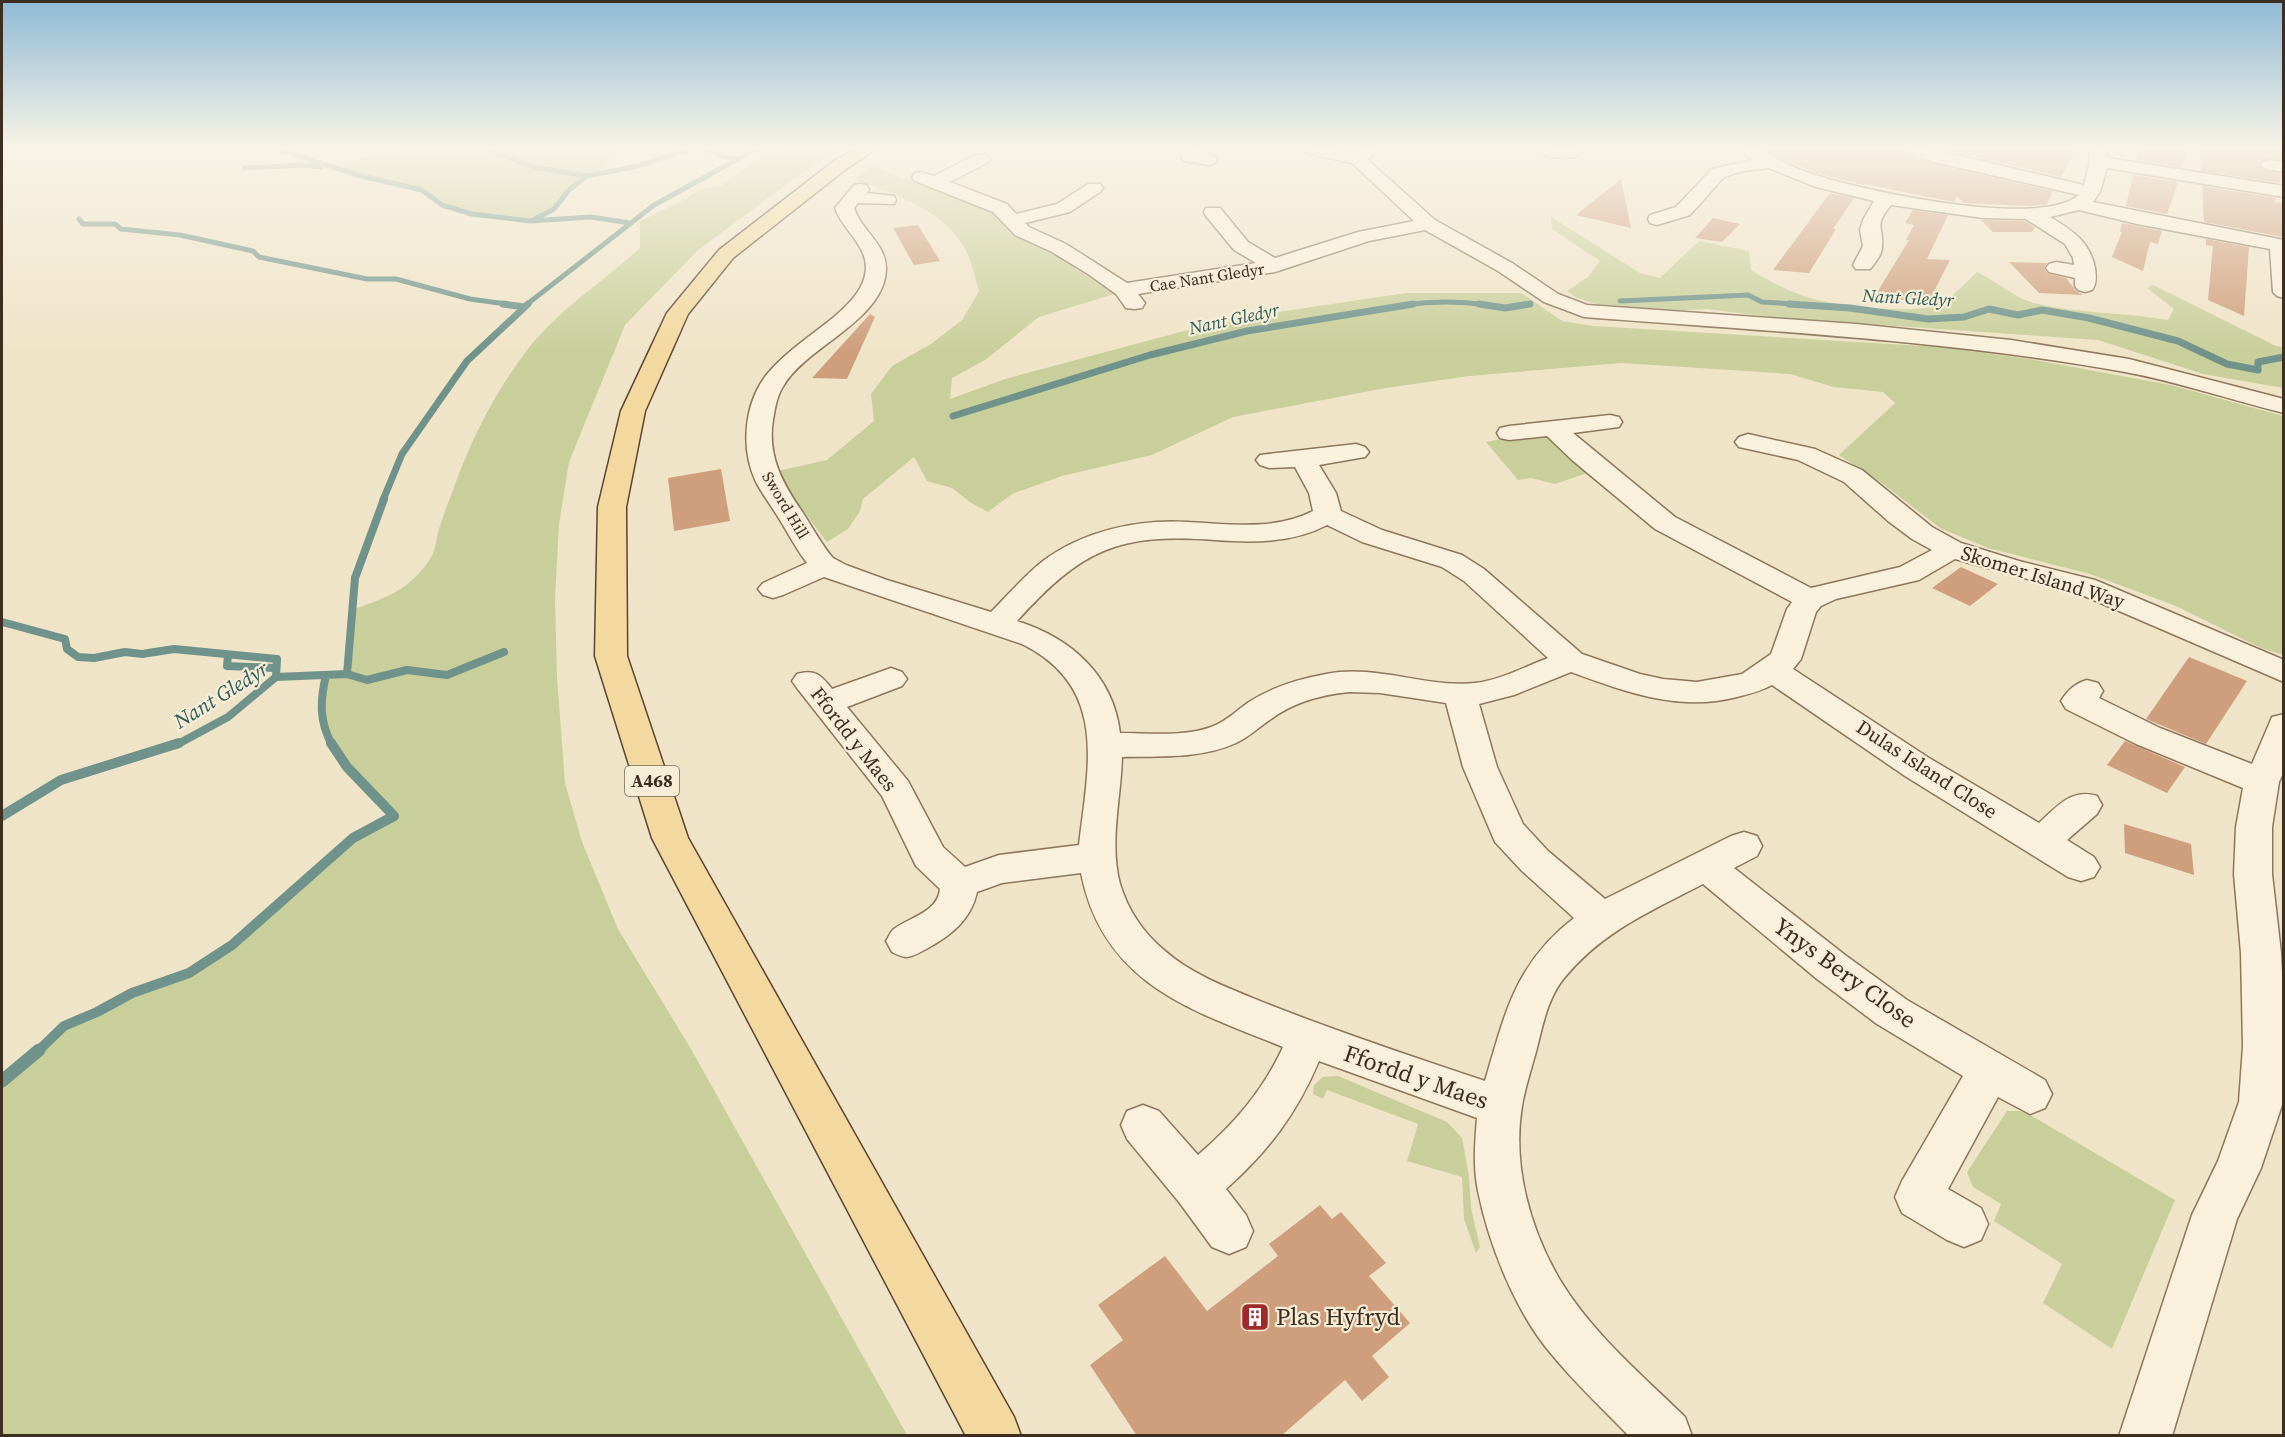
<svg xmlns="http://www.w3.org/2000/svg" width="2285" height="1437" font-family="'Source Serif 4',serif">
<style>
.green{fill:#c9cf9b}
.lines{fill:none;stroke-linecap:round;stroke-linejoin:round}
.stream-far4{stroke:#6f938a;stroke-width:5}
.stream-far3{stroke:#6f938a;stroke-width:7}
.stream-far2{stroke:#6f938a;stroke-width:8}
.stream-far1{stroke:#6f938a;stroke-width:10}
.stream{stroke:#6f938a;stroke-width:13}
.building{fill:#cf9f7d}
.minor-casing{stroke:#8d765c;stroke-width:3}
.major-casing{stroke:#5b4430;stroke-width:3}
.minor{fill:#faf1dc;fill-rule:evenodd}
.major{fill:#f3d9a0;fill-rule:evenodd}
.labels{text-anchor:middle;stroke-width:4.5;stroke-linejoin:round;paint-order:stroke}
.far-street-label{font-size:16px;fill:#3d2e20;stroke:#f7eed8}
.far-water-label{font-size:18px;font-style:italic;fill:#2f5d5a;stroke:#f7eed8}
.shield{fill:#f7eed8;stroke:#756857;stroke-width:1.5}
.shield-label{font-size:18px;font-weight:bold;fill:#3d2e20}
.street-label{font-size:20px;fill:#3d2e20;stroke:#f7eed8}
.water-label{font-size:21px;font-style:italic;fill:#2f5d5a;stroke:#f7eed8}
.near-street-label{font-size:24px;fill:#3d2e20;stroke:#f7eed8}
.near-poi-label{font-size:24px;fill:#3d2e20;stroke:#f7eed8;text-anchor:start}
</style>
<rect width="100%" height="100%" fill="#f0e4c8"/>
<path class="green" d="M401,149H618L620,150L605,166L569,190L554,209L531,222L493,217L445,207L428,199L422,190L361,176L332,165L347,161L395,153Z
M781,149H839L802,173L698,250L625,325L569,462L559,524L555,599L557,676L565,783L582,842L618,929L691,1049L907,1435H2V1081L37,1052L64,1026L97,1012L132,993L147,989L189,973L232,945L353,838L394,817C366,782 324,755 320,707C319,697 324,684 326,675L347,673L352,610C385,598 409,591 430,559C436,551 436,538 439,529C443,516 448,503 453,490C471,439 495,392 528,349C559,309 603,282 640,248V221L686,199L697,191L721,186L751,164L781,153Z
M872,166L904,179L907,177L956,195L995,214L1010,233L1057,256L1114,294L1039,317L985,360L952,378L950,399L1005,379L1188,330L1272,313L1406,293H1522L1562,321L1593,326L1940,347L2029,359L2171,385L2283,416V655L2261,648L2176,606L2090,574L1988,548L1940,528L1882,483L1839,455L1895,403L1883,392L1834,387L1790,374L1622,363L1469,376L1386,388L1233,417L1152,455L1062,476L1012,494L988,512L971,503L952,488L927,481L914,457L863,499L860,511L848,529L827,542L773,472L827,460L874,421L871,394L892,366L931,344L962,320L979,291C975,277 971,259 964,247C943,210 893,193 855,180Z
M1551,217L1640,273L1660,278L1699,241L1749,251L1751,270C1771,282 1792,293 1814,299C1841,306 1902,313 1929,307C1947,303 1964,285 1977,272C1995,280 2016,299 2034,303C2078,314 2124,312 2168,320L2174,309L2147,288L2153,285L2276,346L2283,347V388L2203,374L2098,340L1778,318L1707,309L1663,311L1609,308L1577,298L1567,291L1588,277L1600,261L1552,229Z
M1554,429L1599,469L1555,484L1531,478L1518,480L1486,442Z
M1338,1076L1447,1122L1462,1138L1469,1176L1471,1208L1480,1247L1476,1253L1464,1219L1462,1177L1407,1161L1418,1124L1327,1090L1323,1099L1313,1094L1314,1085L1323,1077Z
M2007,1111H2020L2032,1116L2175,1200L2112,1349L2043,1303L2062,1264L1994,1221L2001,1204L1973,1187L1967,1172Z"/>
<g class="lines">
<path class="stream-far4" d="M277,149L361,176L422,190L442,205L472,214L530,221L591,217L630,223
M488,149L533,167L587,176
M704,149L725,157L736,158
M244,168L302,165L321,167
M79,219L83,224H115L121,229L180,235L253,251L259,257L367,279H396L470,299L513,305
M533,220L554,209L569,190L587,176L633,167L691,149
M1620,301L1748,295L1762,302L1811,305
M526,305L654,205L756,149
M1404,305C1432,301 1460,301 1488,305
M1522,305L1530,304"/>
<path class="stream-far3" d="M503,304L524,307
M1479,304L1505,308L1530,304
M1789,304L1850,308L1928,319L1964,317L1989,309L2018,315L2042,310L2089,318L2178,341L2227,364L2258,370V362L2284,357
M953,416L1150,355L1247,331L1413,304
M383,500L402,454L467,361L528,304"/>
<path class="stream-far2" d="M2,622L65,639L67,649L78,657L94,658L125,652L142,654L174,649L277,659L276,677
M228,655L227,666L275,668
M347,674L355,578L384,499
M326,675C320,701 319,721 332,745
M176,745L228,717L276,677L347,674L367,680L407,670L447,675L504,652"/>
<path class="stream-far1" d="M2,816L61,780L179,743
M37,1052L64,1026L97,1012L132,993L189,973L232,945L353,838L394,816L347,767L331,743"/>
<path class="stream" d="M2,1081L39,1050"/>
</g>
<path class="building" d="M1766,149H1904L1907,155L1938,165L2053,191L2047,204L2030,206L1964,203L1957,196L1954,202L1864,184L1863,185L1824,175L1787,162Z
M1943,149H2077L2061,177Z
M2139,149H2188L2182,168L2136,160Z
M2200,149H2283V160L2264,159L2259,165L2264,171L2283,174L2280,183L2201,171Z
M2133,175L2178,182L2167,214L2126,206Z
M1621,179L1631,228L1576,215Z
M2202,186L2276,198L2275,202L2283,203V237L2204,222Z
M1830,193L1854,198L1833,229H1836L1809,273L1773,270Z
M1913,210L1948,215L1927,259L1950,260L1929,301L1873,299L1909,240H1906L1914,225L1905,223Z
M1713,218L1740,224L1722,242L1695,238Z
M1981,220L2025,221L2035,227L2032,232H1993Z
M2122,223L2162,231L2158,244L2150,242L2143,271L2112,257L2122,232H2120Z
M918,225L940,261L914,265L893,228Z
M2206,239L2249,247L2244,316L2208,300L2213,246L2206,245Z
M2009,262L2047,263L2044,268L2047,273L2066,278L2076,291L2083,295L2039,293Z
M870,314L875,317L847,379L812,378Z
M721,469L730,521L674,531L668,478Z
M1961,567L1998,584L1970,606L1932,588Z
M2189,657L2247,681L2206,744L2146,719Z
M2125,741L2185,767L2167,793L2107,765Z
M2124,824L2191,844L2194,875L2125,853Z
M1320,1205L1332,1219L1341,1212L1386,1263L1369,1276L1410,1323L1372,1356L1389,1377L1362,1401L1345,1380L1281,1436H1137L1090,1365L1123,1340L1098,1305L1165,1256L1207,1311L1278,1256L1269,1244Z"/>
<g class="lines">
<g class="minor-casing">
<path id="minor" d="M1189,149H1209L1205,154L1214,156L1217,160L1214,164L1208,165L1184,161L1181,157Z
M1304,149H1338L1355,153L1359,149H1378L1368,160L1435,220L1512,263L1558,294L1587,305L1856,324L2011,340L2129,359L2284,399V413C2231,400 2179,382 2125,372C1947,340 1765,331 1584,317L1544,302L1498,271L1425,230L1369,241L1275,272L1138,294L1145,303L1142,308L1134,309L1126,308L1116,294L1088,274L1052,252L1015,235L993,212L915,181L912,177L915,173L921,172L934,176L975,155H987L990,159L987,163L950,182L1007,204L1016,214L1057,204L1088,184H1100L1103,188L1100,192L1070,212L1025,223L1029,227L1066,244L1127,283L1256,263L1234,250L1206,216L1204,212L1206,208H1220L1248,242L1275,258L1358,232L1414,221L1352,163L1306,153Z
M1545,149H1576L1579,153L1576,157C1566,159 1556,158 1546,156L1543,152Z
M1740,149C1747,149 1756,148 1762,150C1771,154 1778,160 1786,164C1800,170 1814,175 1829,179C1877,193 2040,228 2079,195L1938,163L1908,153L1906,149H1931L2084,185L2090,162L2089,149H2106L2108,158L2284,186V197L2107,168L2100,192L2093,202L2284,240V298L2277,296L2273,292L2270,249L2137,224L2079,210L2050,217C2072,230 2090,242 2095,268C2096,275 2097,284 2092,290L2085,292L2078,290L2075,286V278L2049,272L2046,268L2049,264L2056,262L2074,265L2073,258L2065,244L2026,219L1983,218L1891,205C1873,227 1884,226 1882,247C1882,255 1875,263 1870,269H1856L1853,265L1863,246L1860,230L1863,220L1874,201L1816,187L1769,168L1743,171L1724,177L1690,215L1657,225L1650,223L1648,219L1650,215L1676,207L1712,169L1753,160Z
M2270,160L2284,162V172L2264,169L2261,165L2264,161Z
M860,184L866,185L869,189L867,193L894,196L896,200L894,204L858,203L854,208C861,230 885,243 886,267C887,319 807,346 784,385C777,395 775,408 773,420C767,456 783,484 803,513C813,528 821,544 833,558L846,565L887,580L991,612C1008,595 1024,576 1043,561C1083,531 1138,519 1187,522C1230,524 1273,531 1313,511L1309,493L1295,467L1269,468L1260,465L1256,460L1260,455L1356,444L1365,447L1369,452L1365,457L1319,465L1336,493L1341,511L1382,530L1462,555L1484,569L1582,654L1640,674L1663,679L1697,682L1742,674L1771,654L1787,609L1792,602L1655,529L1572,460L1547,436L1509,440L1500,438L1497,433L1500,428L1509,426L1610,415L1619,417L1622,422L1619,427L1573,433L1675,517L1811,588L1900,567L1932,550L1912,539L1888,521L1844,482L1798,460L1739,447L1735,442L1739,437L1748,434L1815,449L1862,470L1932,527L1961,543L2019,561L2095,580L2284,660V682L2075,592L1955,559L1919,580L1836,599L1821,606L1816,612L1801,659L1793,669L1929,758L2039,823C2057,807 2071,788 2097,796L2102,805L2097,814L2067,840L2094,857L2100,867L2094,877L2081,881L2068,877L1905,776L1772,685C1761,691 1749,694 1737,697C1679,712 1626,692 1571,672L1514,695L1479,704L1497,767L1523,824L1548,851L1605,899L1731,836L1744,832L1757,836L1762,846L1757,856L1734,868L1845,955L1907,1000L2045,1080L2052,1094L2045,1108L2030,1114L1998,1097L1948,1189L1981,1208L1988,1224L1981,1240L1964,1247L1947,1240L1902,1213L1895,1197L1902,1181L1963,1076L1877,1024L1817,979L1703,884C1651,911 1603,931 1565,977C1548,997 1543,1024 1537,1048C1532,1067 1525,1087 1522,1106C1512,1165 1530,1229 1560,1280C1592,1333 1641,1374 1685,1417L1692,1436H1629C1603,1409 1576,1384 1553,1356C1516,1314 1489,1245 1478,1191C1473,1167 1475,1142 1477,1118L1319,1061C1296,1115 1269,1150 1226,1189L1246,1215L1253,1231L1246,1247L1229,1254L1212,1247L1179,1202L1127,1139L1121,1125L1127,1111L1143,1105L1159,1111L1198,1155C1234,1124 1263,1091 1283,1047C1191,1010 1103,984 1081,873L1002,883L977,892C971,920 951,935 928,948C922,951 913,957 906,957C902,957 896,954 892,952L886,941C889,937 890,932 894,929C910,917 938,912 940,889L916,866L882,796L797,688L792,681L797,674C815,669 821,675 832,689L891,668L902,672L907,679L902,686L847,707L908,781L943,847L965,867L999,855L1079,845C1088,766 1109,687 1022,644L824,577L783,595L773,598L763,595L758,589L763,583L807,563C797,550 789,535 780,520C772,507 763,495 756,482C740,448 744,402 768,373C787,351 812,335 834,317C849,304 865,289 866,268C866,244 842,229 835,208L854,185ZM1327,525L1362,542L1442,567L1464,581L1548,658C1524,667 1501,680 1475,683C1425,688 1377,664 1326,674C1299,679 1272,687 1249,702C1237,710 1226,722 1211,727C1184,737 1149,733 1120,733C1113,675 1071,638 1017,621C1082,549 1118,533 1215,540C1253,543 1293,543 1327,525ZM1349,692L1380,693L1446,703L1463,767L1495,842L1522,871L1574,918C1515,964 1505,1013 1485,1081C1413,1057 1341,1033 1270,1005C1234,990 1195,977 1165,951C1143,933 1128,910 1120,884C1109,843 1121,798 1122,757C1159,756 1201,759 1236,743C1249,737 1259,727 1271,719C1294,702 1320,695 1349,692Z
M2087,680L2098,683L2103,691L2099,698L2160,728L2252,764L2272,717L2284,714V771L2279,782L2272,827V874L2281,953L2284,1012L2283,1102L2261,1168L2237,1219L2172,1436H2119L2192,1215L2218,1161L2239,1102L2243,1046L2241,953L2234,874L2236,827L2243,788L2136,744L2066,709L2061,701C2068,690 2074,684 2087,680Z"/>
</g>
<g class="major-casing">
<path id="major" d="M855,149H876L846,169L733,258L688,314L645,411L626,507L627,656L688,838L1014,1417L1021,1436H966L652,838L595,656L598,507L621,411L667,313L719,250L834,161Z"/>
</g>
<use href="#minor" class="minor"/>
<use href="#major" class="major"/>
</g>
<linearGradient id="sky" x2="0" y2="1"><stop stop-color="#8fbad6"/><stop offset="0.42" stop-color="#f8f3e6"/><stop offset="1" stop-color="#f8f3e6" stop-opacity="0"/></linearGradient>
<rect width="2285" height="351" fill="url(#sky)"/>
<defs>
<g id="building-square" transform="scale(1.5)"><rect x="-9" y="-9" width="18" height="18" rx="4" fill="#9e2a2b" stroke="#f7eed8"/><path d="M-4-6H4V6H1V3H-1V6H-4ZM-2.5-4.3h1.7v1.8h-1.7ZM.8-4.3h1.7v1.8H.8ZM-2.5-1h1.7V.8h-1.7ZM.8-1h1.7V.8H.8Z" fill="#fff"/></g>
</defs>
<g fill-rule="evenodd">
<use href="#building-square" x="1255" y="1317"/>
</g>
<g class="labels">
<g class="far-street-label">
<text transform="translate(1207 277) rotate(-9)" y="6">Cae Nant Gledyr</text>
<text transform="translate(786 505) rotate(59)" y="6">Sword Hill</text>
</g>
<g class="far-water-label">
<text transform="translate(1908 298) rotate(3)" y="6">Nant Gledyr</text>
<text transform="translate(1234 319) rotate(-12)" y="6">Nant Gledyr</text>
</g>
<rect class="shield" x="625" y="766" width="54" height="30" rx="4.5"/>
<g class="shield-label">
<text x="652" y="787">A468</text>
</g>
<g class="street-label">
<text transform="translate(2043 577) rotate(17)" y="7">Skomer Island Way</text>
<text transform="translate(854 739) rotate(52)" y="7">Ffordd y Maes</text>
<text transform="translate(1927 769) rotate(33)" y="7">Dulas Island Close</text>
</g>
<g class="water-label">
<text transform="translate(221 695) rotate(-32)" y="7">Nant Gledyr</text>
</g>
<g class="near-street-label">
<text transform="translate(1845 973) rotate(36)" y="8">Ynys Bery Close</text>
<text transform="translate(1416 1077) rotate(19)" y="8">Ffordd y Maes</text>
</g>
<g class="near-poi-label">
<text x="1276" y="1325">Plas Hyfryd</text>
</g>
</g>
<rect width="2285" height="1437" fill="none" stroke="#3d2e20" stroke-width="6"/>
</svg>
